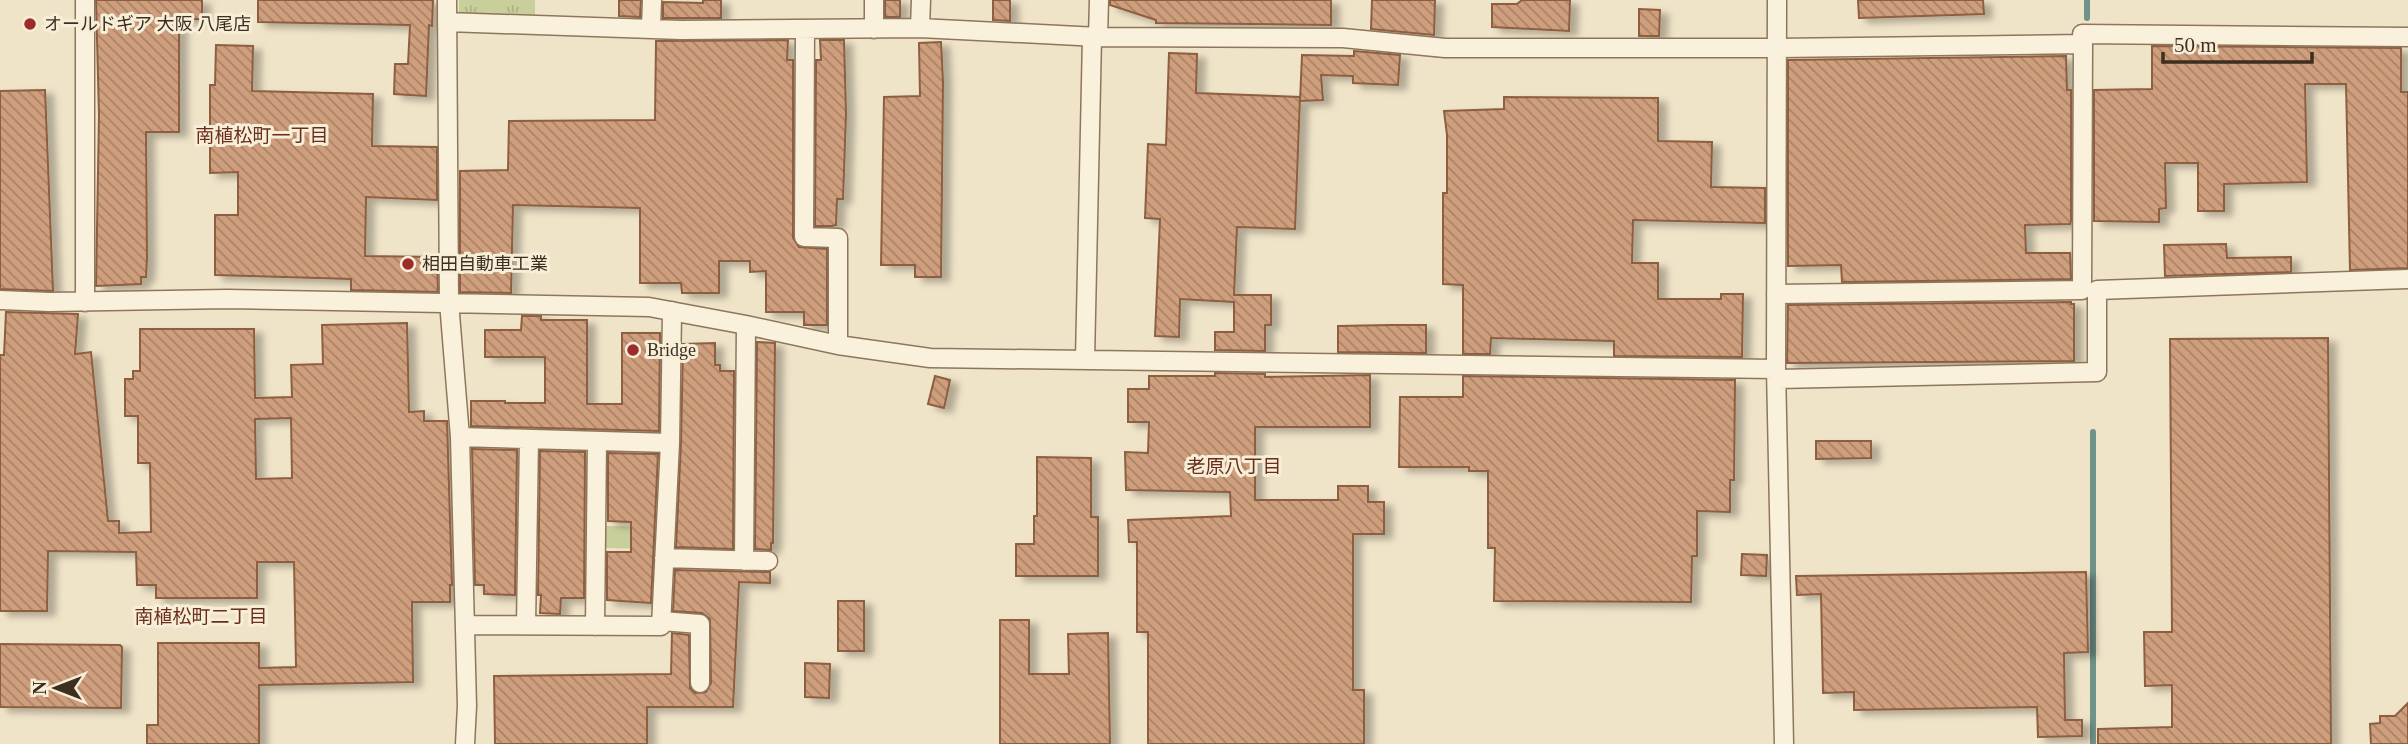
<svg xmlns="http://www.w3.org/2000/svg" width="2408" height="744" font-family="'Times New Roman','Noto Sans JP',serif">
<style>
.grass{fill:url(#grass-tufts)}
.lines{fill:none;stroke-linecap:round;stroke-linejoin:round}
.stream{stroke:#6f938a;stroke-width:6}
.building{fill:url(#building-back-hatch);stroke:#8d5f41;stroke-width:2;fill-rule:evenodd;filter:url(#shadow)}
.minor-casing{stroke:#8d765c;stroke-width:21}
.minor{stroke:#faf1dc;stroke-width:18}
.poi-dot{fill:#9e2a2b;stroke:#f7eed8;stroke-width:2.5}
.labels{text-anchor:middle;stroke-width:6;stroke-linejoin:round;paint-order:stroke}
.poi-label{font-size:18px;fill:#3d2e20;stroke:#f7eed8;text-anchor:start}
.neighbourhood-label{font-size:19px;fill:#6b2e1e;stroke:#f7eed8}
</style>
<defs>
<pattern id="grass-tufts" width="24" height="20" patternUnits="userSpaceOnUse" patternTransform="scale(1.75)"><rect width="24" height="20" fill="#c9cf9b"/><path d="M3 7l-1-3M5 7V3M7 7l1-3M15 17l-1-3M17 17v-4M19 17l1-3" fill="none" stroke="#aeb285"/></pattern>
<pattern id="building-back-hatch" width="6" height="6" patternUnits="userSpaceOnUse" patternTransform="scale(1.75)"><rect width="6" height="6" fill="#cf9f7d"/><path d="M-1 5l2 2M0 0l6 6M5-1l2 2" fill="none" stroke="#a98266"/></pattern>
<filter id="shadow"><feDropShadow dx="8" dy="4.5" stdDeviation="3.5" flood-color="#0004"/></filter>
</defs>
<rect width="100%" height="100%" fill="#f0e4c8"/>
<path class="grass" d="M459,0H535V15L459,14Z
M606,526L661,527V549L606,548Z"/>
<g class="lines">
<path class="stream" d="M2087,0V18
M2093,432V744"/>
</g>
<path class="building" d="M96,0H202V19H179V132H146L147,258L146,277H141V284L96,286L99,115Z
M258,0H433L432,26L429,25L426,96L394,94L395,64H408L410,25L258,22Z
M619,0H641L640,17L619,16Z
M703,0H721V18H663V2L703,3Z
M885,0H900V17H885Z
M993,0H1010V21L993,20Z
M1110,0H1331V25L1156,23V20L1110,5Z
M1372,0H1435L1434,35L1371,29Z
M1522,0H1570L1569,31L1492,27V4H1517Z
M1858,0H1983L1984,14L1859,18Z
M1639,9L1660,10L1659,36H1639Z
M788,40L787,60H793V238L799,247L827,249V325H804V312H766V271L750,272V261H719V293H682L681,283H640V208L513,205L511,293L460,292V171L508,170L509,121L655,120L656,41Z
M820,40H844L846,114L843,199H837L836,225L832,226H815L816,60H821Z
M941,42L943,82L941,277H915V265H881L884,97L920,96L919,43Z
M216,45L253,46L252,91L373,94L372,146L437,147V200L366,197L365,256L437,257L438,292L351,290V279L215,275V215H238V172L210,173V85H215Z
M2152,46L2401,48V92H2408V268L2350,270L2346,84H2305L2307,182L2224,184V211H2198V163H2165L2166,208L2159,209V222L2094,221V90L2152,89Z
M1354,51L1400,55L1398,85L1353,83V76L1321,75L1323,100L1300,101L1302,55L1354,56Z
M1169,53L1197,54L1196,93L1300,97L1295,229L1237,227L1234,295H1271V325H1265V351L1215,350V332H1234V302L1180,299L1179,337L1155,336L1160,219L1145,218L1148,144L1166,145Z
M2066,56L2067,90H2071V221L2070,224L2025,225L2026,253H2070L2071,279L1842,282L1841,265L1788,266V60Z
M45,90L53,291L0,289V91Z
M1504,97L1658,98V141L1712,142L1711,187L1765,188V223L1633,220L1632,263H1658V299H1721V294H1743L1742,357L1614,356V341L1491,338L1490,354H1463V285L1443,284V193H1447V135L1444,111L1504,109Z
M2226,244L2227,258L2291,257V272L2165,276L2164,245Z
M2071,302V304H2074V361L1787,363L1788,305Z
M6,312L78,314L75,354L91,352L108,521H119V533L151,532L150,463H138V416H125V379H133V371H140V329H254L255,398L292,397L291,365L323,364L322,325L407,323L409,412L424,411V421H447L452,585H450V602H412L413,682L259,685V744H147V725H158V643H259V668L296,667L294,562H257V598H156V585H137L136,552L48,551L47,611H0V355H4ZM291,418L292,478L256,479L255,419Z
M522,316H541V320H587V404H622V333H660L659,431L471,426V401H505V403H545V357H485V330H521Z
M1391,325H1426V353L1338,352V326Z
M2328,338L2331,744H2098V729L2172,727V685L2145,686L2144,632H2172L2170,339Z
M757,342L775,343L773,543H771V550L755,549Z
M715,343V365H720V371H734L733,549L676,547L681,443L683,344Z
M1215,373L1265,374V377L1370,375V427H1255V500H1338V486H1368V502H1384V534H1353V690H1364V744H1148V632H1137V542H1129L1128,520L1231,516L1230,492L1126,490L1125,452L1148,453L1149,422H1128V389H1149V376H1215Z
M935,376L950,380L944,408L928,404Z
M1463,376L1735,380L1734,480H1730V512L1697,511V556H1692L1691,602L1494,601L1495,548H1488V471H1469V467H1399L1400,397H1463Z
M1816,441H1871V458L1816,459Z
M472,449L517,450L515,595L484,594V585H475Z
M540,451L585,452L584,598H561L560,614L540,613L541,595H538Z
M608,453L658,454L651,603L607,600V552H631V522L608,521Z
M1037,457L1091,458V517H1098V576H1016V544H1034V516H1037Z
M1742,554L1767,555L1766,576L1741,575Z
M675,570L770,572V583L739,582L733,707H647V744H495L494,676L671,674L672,633L689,635L690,688L695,693L706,692L711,683L710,619L702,613L673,611Z
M2086,572L2088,652L2064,653L2065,720H2082V736L2038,737L2037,707L1854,710V692L1823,693L1821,594L1797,595L1796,576Z
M838,601H864V651H838Z
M1000,620H1029V674H1069L1068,634L1108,633L1110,744H1000Z
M0,644L120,645L122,647L121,708L0,707Z
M805,663L830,664L829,698L805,697Z
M2408,703V744H2371L2370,724L2380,723V716H2395Z"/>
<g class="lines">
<g class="minor-casing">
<path id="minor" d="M85,0V302
M447,0L449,302L460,437L467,706L465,744
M1777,0L1776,369L1784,744
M447,22L681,30L920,28L1098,37L1343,38L1445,48H1775L2083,44L2082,290L1776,294
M651,28L652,0
M920,28L921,0
M805,29L804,237L838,238V345
M874,29V0
M2082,34L2408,37
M1098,37L1099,0
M0,300L49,302L227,299L649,307L746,325L838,345L930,358L1776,369
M1085,360L1092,37
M1777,379L2097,372V290L2408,279
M460,437L670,443
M664,558L768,561
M744,561L746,325
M661,621L700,624V683
M465,625L661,626L670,443L672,311
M526,625L529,439
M595,626L597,441"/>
</g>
<use href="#minor" class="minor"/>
</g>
<g class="poi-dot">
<circle cx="30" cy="24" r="7"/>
<circle cx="408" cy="264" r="7"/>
<circle cx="633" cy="350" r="7"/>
</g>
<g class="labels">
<g class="poi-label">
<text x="44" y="30">オールドギア 大阪 八尾店</text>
<text x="422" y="270">相田自動車工業</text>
<text x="647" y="356">Bridge</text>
</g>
<g class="neighbourhood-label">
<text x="262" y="142">南植松町一丁目</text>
<text x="1234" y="473">老原八丁目</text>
<text x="201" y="623">南植松町二丁目</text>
</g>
</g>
<g transform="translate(56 688) rotate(270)" stroke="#f7eed8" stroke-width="5" paint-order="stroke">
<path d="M0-5L12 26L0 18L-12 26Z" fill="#3d2e20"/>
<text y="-10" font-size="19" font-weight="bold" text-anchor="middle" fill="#3d2e20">N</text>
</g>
<path d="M2163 52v10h149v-10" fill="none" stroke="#3d2e20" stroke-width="3.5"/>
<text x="2174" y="52" font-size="21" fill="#3d2e20" stroke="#f7eed8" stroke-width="5" paint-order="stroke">50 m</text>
</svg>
